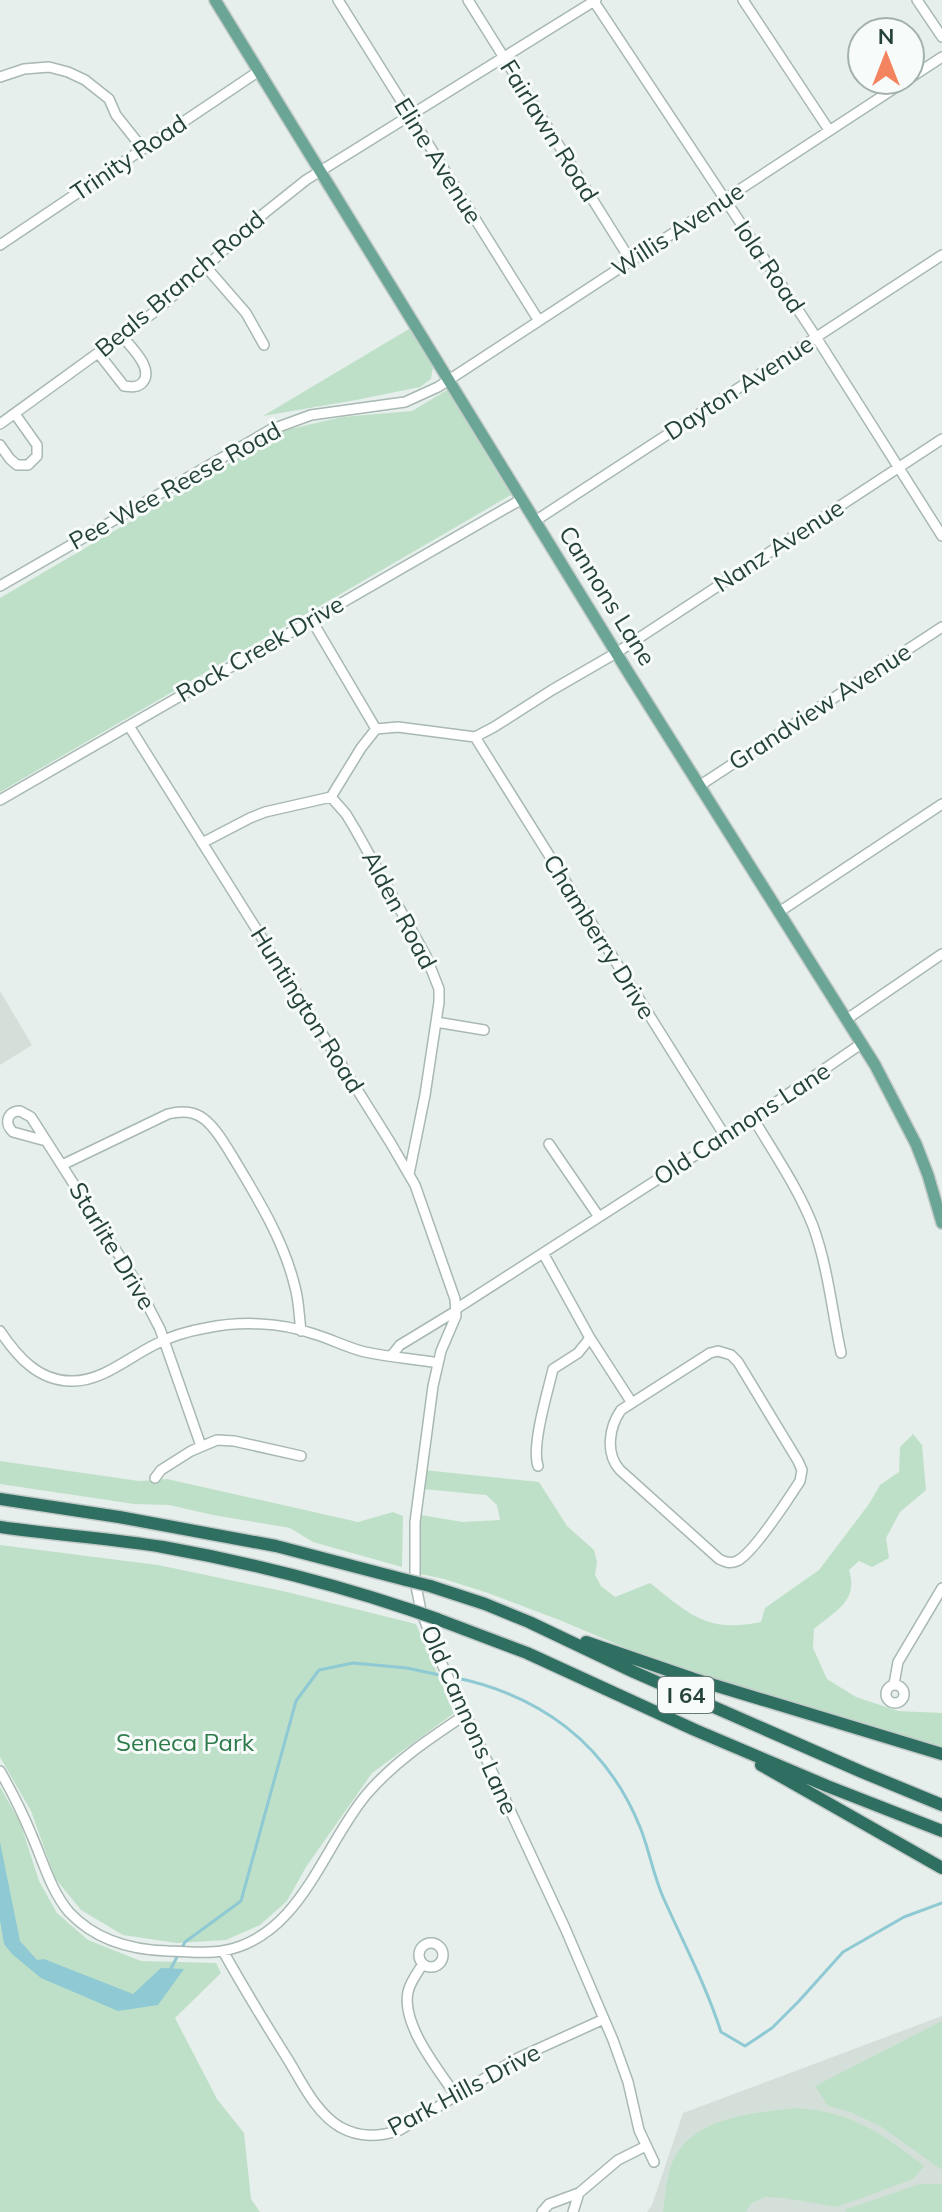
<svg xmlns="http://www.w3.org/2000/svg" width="942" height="2212" font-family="Mulish,sans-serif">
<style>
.built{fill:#d4dfda}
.green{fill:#bfe0c8}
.water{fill:#8ec9d4}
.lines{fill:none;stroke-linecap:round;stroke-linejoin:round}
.stream{stroke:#8ec9d4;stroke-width:3}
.minor-casing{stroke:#a8b8b2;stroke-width:12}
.major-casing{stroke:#c2cac8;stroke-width:14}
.highway-casing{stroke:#c2cac8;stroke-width:15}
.minor{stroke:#fff;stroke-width:9}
.major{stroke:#6aa596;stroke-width:11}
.highway{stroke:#2f6f62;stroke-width:12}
.highway-bridge-casing{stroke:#c2cac8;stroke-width:15;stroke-linecap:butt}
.highway-bridge{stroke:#2f6f62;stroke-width:12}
.labels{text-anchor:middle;stroke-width:6;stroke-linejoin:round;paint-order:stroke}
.shield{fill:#f7fbf9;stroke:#637a73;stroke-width:2}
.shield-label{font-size:22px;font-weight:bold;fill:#24423a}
.street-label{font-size:24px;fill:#24423a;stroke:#f7fbf9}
.park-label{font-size:24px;fill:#2d7a4b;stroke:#f7fbf9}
</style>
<rect width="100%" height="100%" fill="#e6efeb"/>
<path class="built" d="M0,991L32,1045L0,1065Z
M942,2016V2212H647L652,2205L683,2113Z"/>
<path class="green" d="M409,329L433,366L431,379L420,387L356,400L263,416Z
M447,390L511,495L0,792V598L286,430L342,417L412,411Z
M913,1434L922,1445L926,1490L900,1512L886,1538L889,1558L872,1567L859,1561L849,1570C859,1601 835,1611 814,1629L813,1648L827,1679L856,1697L898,1711L942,1713V1747L654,1660L562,1621L488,1593L444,1579L421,1574V1515L463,1522L500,1520L497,1505L486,1495L423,1489L424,1470L539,1482L567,1526L594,1550L597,1562L595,1575L601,1586L615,1597L650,1583C691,1615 706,1633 761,1622L765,1608L819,1570L869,1504L880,1485L899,1472L900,1447Z
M0,1461L139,1481L167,1479L358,1522L393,1512L403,1516L402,1567L313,1542L290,1528L213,1515L169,1505L134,1504L0,1484Z
M0,1545L158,1565L287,1592L416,1624L454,1713L372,1773L306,1867L287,1901L260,1925L226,1940L177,1943L123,1935L81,1910L55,1878L31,1811L0,1757Z
M0,1787L20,1822L39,1881L57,1913L88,1940L141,1961L216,1963L221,1973L175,2018L217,2099L244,2133L251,2199L260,2212H0Z
M942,2021V2170L880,2126L850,2112L828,2106L815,2086Z
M796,2108C851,2111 882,2133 924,2166L913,2179L837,2207L784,2198L765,2197L752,2203L745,2212H663C665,2196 666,2179 672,2163C691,2117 753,2113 796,2108Z
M920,2184H942V2212H847L844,2210Z"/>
<path class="water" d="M0,1842L20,1941L37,1960L44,1959L133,1994L161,1968L184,1969L158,2005L118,2011L41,1978L12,1954L4,1944L0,1920Z"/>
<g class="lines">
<path class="stream" d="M452,1677C539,1694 606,1743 640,1827C649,1849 653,1874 663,1897C683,1942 706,1985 721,2032L745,2046L772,2028L799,2001L843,1952L904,1917L942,1903
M169,1972L185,1942L241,1901L296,1701L319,1670L353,1663L407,1668L444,1676"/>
<g class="minor-casing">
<path id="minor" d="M338,0L539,321
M468,0L631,261
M593,0L816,337L942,536
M743,0L829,130
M917,0L942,37
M0,77L24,69L49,67L68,72L85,80L109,99L116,115L143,149
M910,78L942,57
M0,245L259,71
M206,267L246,313L264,345
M99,354L124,386C131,387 138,388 143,382C154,368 130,346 122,336
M0,424L153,313L206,267L252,223L306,180L596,0
M0,445L10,459L17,465H28L37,456V445L15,414
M535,521L942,255
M0,586L270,430L311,415L405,402L438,387L907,80
M311,619L376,729
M129,726L390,1142L415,1185L455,1299L456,1316L441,1351L433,1386L415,1522V1581L421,1611L441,1662L565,1928L613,2040L628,2082L639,2130L654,2162
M475,737L725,1136
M699,786L942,627
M331,797L346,814L355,829L426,956L439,989V1002L425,1095L409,1174
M0,800L522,499
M202,843L250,818L265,812L331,797L361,748L376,729L398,727L475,737L494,727L552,690L616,653L942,439
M779,912L942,804
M847,1019L942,954
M436,1022L484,1030
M753,1118C774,1153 798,1188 813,1226C828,1267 832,1311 841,1353
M46,1141L13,1132C4,1124 7,1111 20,1111L31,1117L133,1277L160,1329L201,1446
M549,1144L599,1217
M62,1165L168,1114C180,1111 194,1111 204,1119C216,1128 226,1146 234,1159C258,1199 284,1241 295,1287C299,1301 299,1316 301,1331
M543,1253L590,1338L632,1403
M456,1309L753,1118L861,1044
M0,1331C17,1356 38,1381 71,1381C101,1382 128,1358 154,1345C169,1337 188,1331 206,1328C240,1321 280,1322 314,1334C331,1339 348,1348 365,1352C389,1357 414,1359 438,1363
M718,1351L731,1355L738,1362L798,1461L802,1470L800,1481C789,1498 753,1554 737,1561C730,1564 725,1562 719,1559L620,1470C605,1454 609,1427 621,1410L710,1353Z
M391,1356L400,1345L456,1311
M538,1466C531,1446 548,1391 553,1369L578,1353L590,1338
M155,1478L161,1470L191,1451L217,1440L234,1441L301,1456
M894,1684L898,1662L942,1588
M886 1694a9 9 0 1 1 18 0a9 9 0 1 1-18 0Z
M0,1771C12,1792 23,1814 32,1836C43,1861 51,1891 69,1912C95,1940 131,1950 168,1951C185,1951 205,1954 222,1951C300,1938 322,1848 366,1795C394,1762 429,1739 465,1715
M419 1955a12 12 0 1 1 24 0a12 12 0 1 1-24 0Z
M223,1951C243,1987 265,2023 287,2058C302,2082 315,2112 340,2127C360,2138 379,2137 400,2130L518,2058L604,2019
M423,1964C417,1973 410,1982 408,1992C401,2025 439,2070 456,2096
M542,2212L549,2204L579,2193
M573,2212L579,2193L618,2160L646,2146"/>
</g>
<g class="major-casing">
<path id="major" d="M215,0L628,672L875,1065L916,1144L928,1175L942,1223"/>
</g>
<g class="highway-casing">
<path id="highway" d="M0,1499L119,1517L276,1546L406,1580
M0,1527C54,1535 109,1538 163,1547C247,1562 331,1583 411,1610
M430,1586L485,1604L529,1622L634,1672L862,1772L942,1805
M437,1619L527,1653L695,1730L827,1786L942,1831
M586,1642L694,1679L942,1754
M761,1765L942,1868"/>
</g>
<use href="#minor" class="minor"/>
<use href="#major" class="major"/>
<use href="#highway" class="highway"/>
<g class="highway-bridge-casing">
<path id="highway-bridge" d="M406,1580L430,1586
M411,1610L437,1619"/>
</g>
<use href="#highway-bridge" class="highway-bridge"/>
</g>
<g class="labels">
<rect class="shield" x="658" y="1677" width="56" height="36" rx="6"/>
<g class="shield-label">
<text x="686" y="1703">I 64</text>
</g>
<g class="street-label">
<text transform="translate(549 131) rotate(58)" y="8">Fairlawn Road</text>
<text transform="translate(129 158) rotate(-34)" y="8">Trinity Road</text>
<text transform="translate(438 161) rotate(58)" y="8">Eline Avenue</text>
<text transform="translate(678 230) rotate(-33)" y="8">Willis Avenue</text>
<text transform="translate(769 267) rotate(56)" y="8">Iola Road</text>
<text transform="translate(180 284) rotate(-40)" y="8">Beals Branch Road</text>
<text transform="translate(739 388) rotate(-33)" y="8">Dayton Avenue</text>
<text transform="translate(175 486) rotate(-29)" y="8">Pee Wee Reese Road</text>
<text transform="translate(779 546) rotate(-33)" y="8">Nanz Avenue</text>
<text transform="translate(607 596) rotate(58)" y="8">Cannons Lane</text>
<text transform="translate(260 649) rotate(-30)" y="8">Rock Creek Drive</text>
<text transform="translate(820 707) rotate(-33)" y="8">Grandview Avenue</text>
<text transform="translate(399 910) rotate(62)" y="8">Alden Road</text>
<text transform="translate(599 937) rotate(58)" y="8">Chamberry Drive</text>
<text transform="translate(307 1010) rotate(58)" y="8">Huntington Road</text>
<text transform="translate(742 1124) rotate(-33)" y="8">Old Cannons Lane</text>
<text transform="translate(112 1246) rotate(59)" y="8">Starlite Drive</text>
<text transform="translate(469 1720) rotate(66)" y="8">Old Cannons Lane</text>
<text transform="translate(464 2090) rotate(-28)" y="8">Park Hills Drive</text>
</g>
<g class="park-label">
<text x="185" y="1751">Seneca Park</text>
</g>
</g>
<g transform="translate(886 56)"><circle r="38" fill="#f7fbf9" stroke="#a3b1ad" stroke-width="2"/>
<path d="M0-6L14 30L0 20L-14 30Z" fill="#f4845f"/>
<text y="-12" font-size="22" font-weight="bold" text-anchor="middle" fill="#24423a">N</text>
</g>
</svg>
